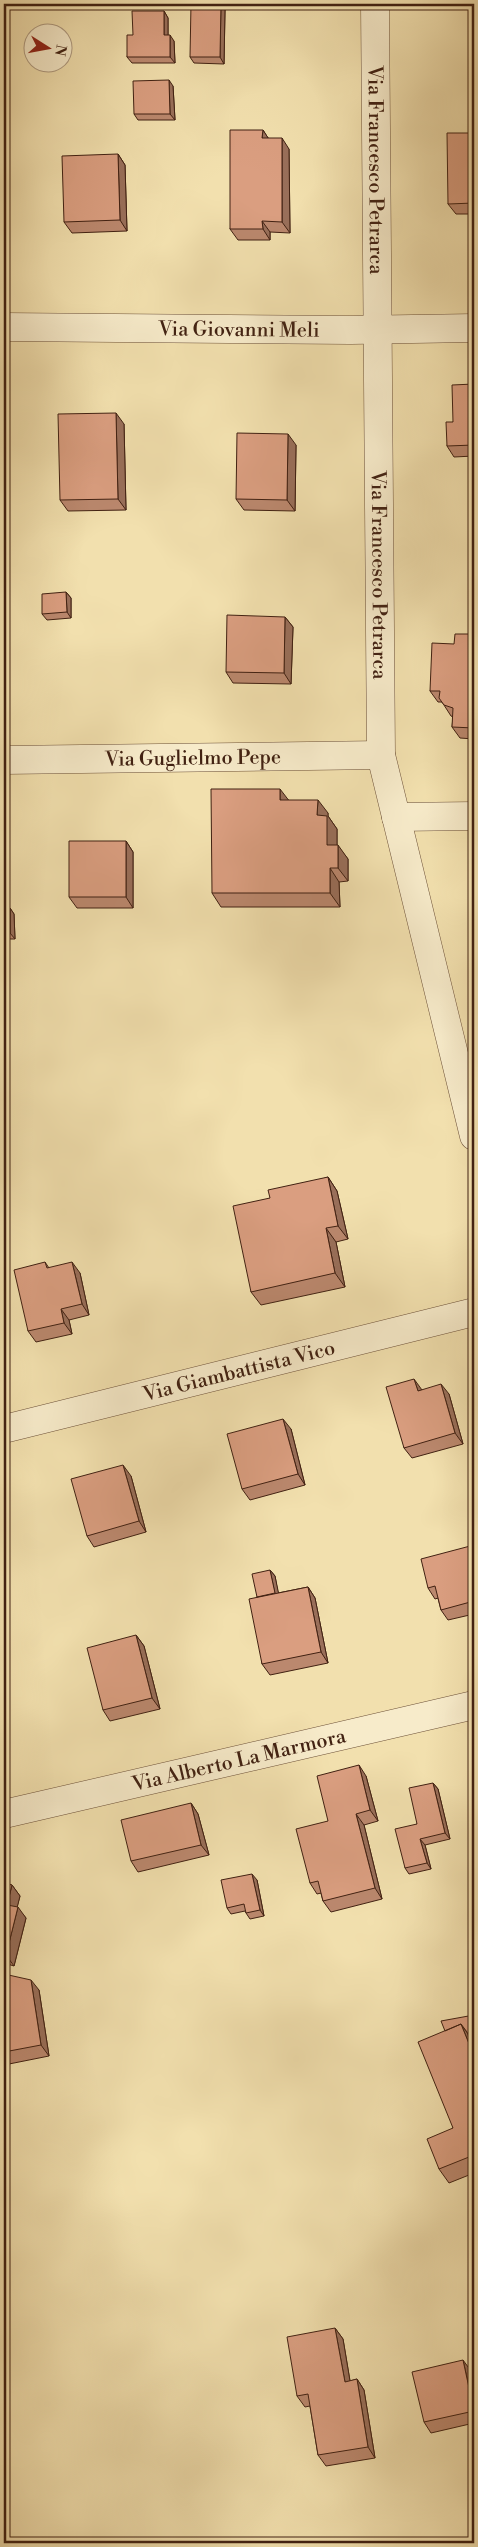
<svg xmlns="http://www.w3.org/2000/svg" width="478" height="2547" font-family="'Libre Bodoni',serif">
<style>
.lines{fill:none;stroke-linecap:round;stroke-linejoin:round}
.street-casing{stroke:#6d5139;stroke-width:29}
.street{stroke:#f7ebca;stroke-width:28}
.wall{fill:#bb886e;stroke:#412112}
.shaded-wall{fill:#996f5a;stroke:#412112}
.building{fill:#da9e80;stroke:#412112}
.labels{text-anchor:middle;stroke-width:5;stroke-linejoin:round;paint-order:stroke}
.street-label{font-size:20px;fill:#412112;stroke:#f7ebca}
</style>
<rect width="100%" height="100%" fill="#f2e0ae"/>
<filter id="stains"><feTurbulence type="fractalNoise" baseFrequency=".004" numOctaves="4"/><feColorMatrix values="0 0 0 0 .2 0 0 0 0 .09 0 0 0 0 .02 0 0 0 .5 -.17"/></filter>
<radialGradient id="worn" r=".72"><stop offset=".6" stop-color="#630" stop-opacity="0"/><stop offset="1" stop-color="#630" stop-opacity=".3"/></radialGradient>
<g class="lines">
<g class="street-casing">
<g id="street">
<path id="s1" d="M375,4L381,755L474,1136"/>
<path id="s2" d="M4,327L351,330L474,328"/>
<path id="s3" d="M4,760L381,755"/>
<path d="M396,817L474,816"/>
<path id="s4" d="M4,1429L474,1312"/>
<path id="s5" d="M4,1814L474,1705"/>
</g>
</g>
<use href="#street" class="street"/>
</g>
<path class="wall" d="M225,10L224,64L194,63L190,57Z
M164,11L168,18V35L174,41L175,63H132L127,57L133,35Z
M173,86L175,120H138L134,114Z
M263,130L268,138L289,149L290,233L270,232V240H238L230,229Z
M474,133V214H456L448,204Z
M118,154L125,165L127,231L72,233L64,222Z
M474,384V456L454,457L447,446L453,422Z
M124,424L126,510L68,511L60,500Z
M296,445L295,511L244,510L236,499Z
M66,592L71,598V618L47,620L42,614Z
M285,617L293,627L291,684L233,683L226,672Z
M474,634V739L460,738L452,727L453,717L451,716L442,702H438L430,691L454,644Z
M288,800L328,813V816L337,829V845L348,859V881L339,882L340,907H221L212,893Z
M126,841L133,852V908H77L69,897Z
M4,908H10L14,914L15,939H4Z
M328,1177L337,1191L348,1239L336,1242L345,1287L261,1305L251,1292L270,1198Z
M45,1262L49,1268L80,1273L89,1315L69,1320L72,1334L36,1342L28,1331Z
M422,1390L449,1394L463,1444L412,1458L404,1448Z
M291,1429L305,1485L250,1500L242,1489Z
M131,1476L146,1532L94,1547L87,1536Z
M474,1545V1614L448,1620L441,1610L438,1598L435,1599L428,1588Z
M270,1570L275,1576L278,1593L308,1587L315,1598L328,1663L270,1675L262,1664L257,1597Z
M136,1635L144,1646L160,1709L110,1721L103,1710Z
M366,1776L378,1821L364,1825L382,1899L331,1912L323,1901L321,1893L317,1894L310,1883L328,1821Z
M433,1783L438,1789L450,1839L425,1845L431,1869L409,1874L405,1868L417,1824Z
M191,1803L198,1814L209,1855L138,1872L131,1861Z
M257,1880L264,1916L250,1919L246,1913L245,1911L231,1914L227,1908Z
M4,1883L12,1885L20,1896L17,1907L26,1918L14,1966L4,1963Z
M4,1974L39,1990L49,2056L4,2065Z
M474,2015V2173L449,2183L439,2169L453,2128L445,2031Z
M335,2328L343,2339L350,2381L357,2379L364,2390L375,2458L326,2466L318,2455L310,2406L305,2407L297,2396Z
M471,2371L474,2386V2423L431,2433L424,2422Z"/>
<path class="shaded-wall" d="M221,4L225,10L224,64L220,57Z
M164,11L168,18V41L164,35Z
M170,35L174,41L175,63L170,57Z
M169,80L173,86L175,120L170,114Z
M263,130L270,141L262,138Z
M282,138L289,149L290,233L282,222Z
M118,154L125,165L127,231L120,220Z
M262,221L270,232V240L263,229Z
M116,413L124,424L126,510L118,499Z
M288,434L296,445L295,511L287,500Z
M66,592L71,598V618L67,612Z
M285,617L293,627L291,684L284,673Z
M280,789L290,802L280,800Z
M318,800L328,813V816L337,829V858L327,845L317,815Z
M126,841L133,852V908L126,897Z
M338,845L348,859V881L338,868Z
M330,868L339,882L340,907L330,893Z
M10,908L14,914L15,939L10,933Z
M328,1177L337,1191L348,1239L338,1226Z
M326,1228L336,1242L345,1287L335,1273Z
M72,1262L80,1273L89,1315L82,1304Z
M61,1309L69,1320L72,1334L64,1323Z
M414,1379L422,1390L418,1391Z
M441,1384L449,1394L463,1444L455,1433Z
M283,1419L291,1429L305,1485L298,1474Z
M123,1465L131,1476L146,1532L139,1521Z
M270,1570L275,1576L281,1605L276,1599Z
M308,1587L315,1598L328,1663L321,1652Z
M136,1635L144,1646L160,1709L152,1698Z
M359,1765L366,1776L378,1821L370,1810Z
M433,1783L438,1789L450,1839L445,1833Z
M191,1803L198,1814L209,1855L201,1845Z
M356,1814L364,1825L382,1899L375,1888Z
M420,1839L425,1845L431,1869L427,1863Z
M252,1874L257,1880L264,1916L260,1910Z
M12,1885L20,1896L15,1916L7,1905Z
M18,1907L26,1918L14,1966L6,1955Z
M31,1980L39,1990L49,2056L41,2045Z
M461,2024L471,2038L474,2046V2056Z
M335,2328L343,2339L352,2393L345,2382Z
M463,2360L471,2371L474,2386V2409Z
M357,2379L364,2390L375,2458L368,2447Z"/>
<path class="building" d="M191,4H221L220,57H190Z
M132,11H164V35H170V57H127V35H133Z
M169,80L170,114H134L133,81Z
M230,130H263L262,138H282V222L262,221L263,229H230Z
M447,133H474V203L448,204Z
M118,154L120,220L64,222L62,156Z
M474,384V445L447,446L446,422H453L452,385Z
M116,413L118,499L60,500L58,414Z
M237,433L288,434L287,500L236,499Z
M66,592L67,612L42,614V594Z
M227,615L285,617L284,673L226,672Z
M455,634H474V728L452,727L453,708L444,705L439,698L440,691H430L432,643L454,644Z
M211,789H280V800H318L317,815L327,816V845H338V868H330V893H212Z
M69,841H126V897H69Z
M4,908H10V933H4Z
M328,1177L338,1226L326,1228L335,1273L251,1292L233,1206L270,1198L268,1190Z
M45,1262L47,1268L72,1262L82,1304L61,1309L64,1323L28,1331L14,1270Z
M414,1379L418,1391L441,1384L455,1433L404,1448L386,1387Z
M283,1419L298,1474L242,1489L227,1434Z
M123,1465L139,1521L87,1536L71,1479Z
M474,1545V1601L441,1610L435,1586L428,1588L421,1559Z
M270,1570L275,1593L257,1597L252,1574Z
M308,1587L321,1652L262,1664L249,1599Z
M136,1635L152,1698L103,1710L87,1648Z
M359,1765L370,1810L356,1814L375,1888L323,1901L318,1881L310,1883L296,1829L328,1821L317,1776Z
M433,1783L445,1833L420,1839L427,1863L405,1868L395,1829L417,1824L409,1788Z
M191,1803L201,1845L131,1861L121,1820Z
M252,1874L260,1910L246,1913L244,1904L227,1908L221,1880Z
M4,1883L12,1885L7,1905L18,1907L6,1955L4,1954Z
M4,1974L31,1980L41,2045L4,2052Z
M474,2015V2050L467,2032L461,2024L445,2031L441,2021Z
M461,2024L474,2056V2155L439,2169L427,2139L453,2128L418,2042Z
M335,2328L345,2382L357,2379L368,2447L318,2455L308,2394L297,2396L287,2337Z
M463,2360L474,2411L424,2422L412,2372Z"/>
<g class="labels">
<g class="street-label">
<text dy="7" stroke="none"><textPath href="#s1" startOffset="166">Via Francesco Petrarca</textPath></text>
<text dy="7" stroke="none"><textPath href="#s2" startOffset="235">Via Giovanni Meli</textPath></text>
<text dy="7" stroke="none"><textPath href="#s1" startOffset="571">Via Francesco Petrarca</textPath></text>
<text dy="7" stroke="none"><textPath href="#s3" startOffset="189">Via Guglielmo Pepe</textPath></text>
<text dy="7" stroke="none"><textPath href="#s4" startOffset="242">Via Giambattista Vico</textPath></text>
<text dy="7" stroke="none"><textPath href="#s5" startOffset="241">Via Alberto La Marmora</textPath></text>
</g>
</g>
<rect width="478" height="2547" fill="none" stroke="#f2e0ae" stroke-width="20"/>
<rect x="5" y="5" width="468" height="2537" fill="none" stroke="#412112" stroke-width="2.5"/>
<rect x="10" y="10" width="458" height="2527" fill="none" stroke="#412112"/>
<g transform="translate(48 48) rotate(101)"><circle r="24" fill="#f7ebca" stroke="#ae9a80"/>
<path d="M0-4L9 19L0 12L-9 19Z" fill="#8f2418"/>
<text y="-8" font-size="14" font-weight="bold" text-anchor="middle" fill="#412112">N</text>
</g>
<rect width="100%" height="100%" filter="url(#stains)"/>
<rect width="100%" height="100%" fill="url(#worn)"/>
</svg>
